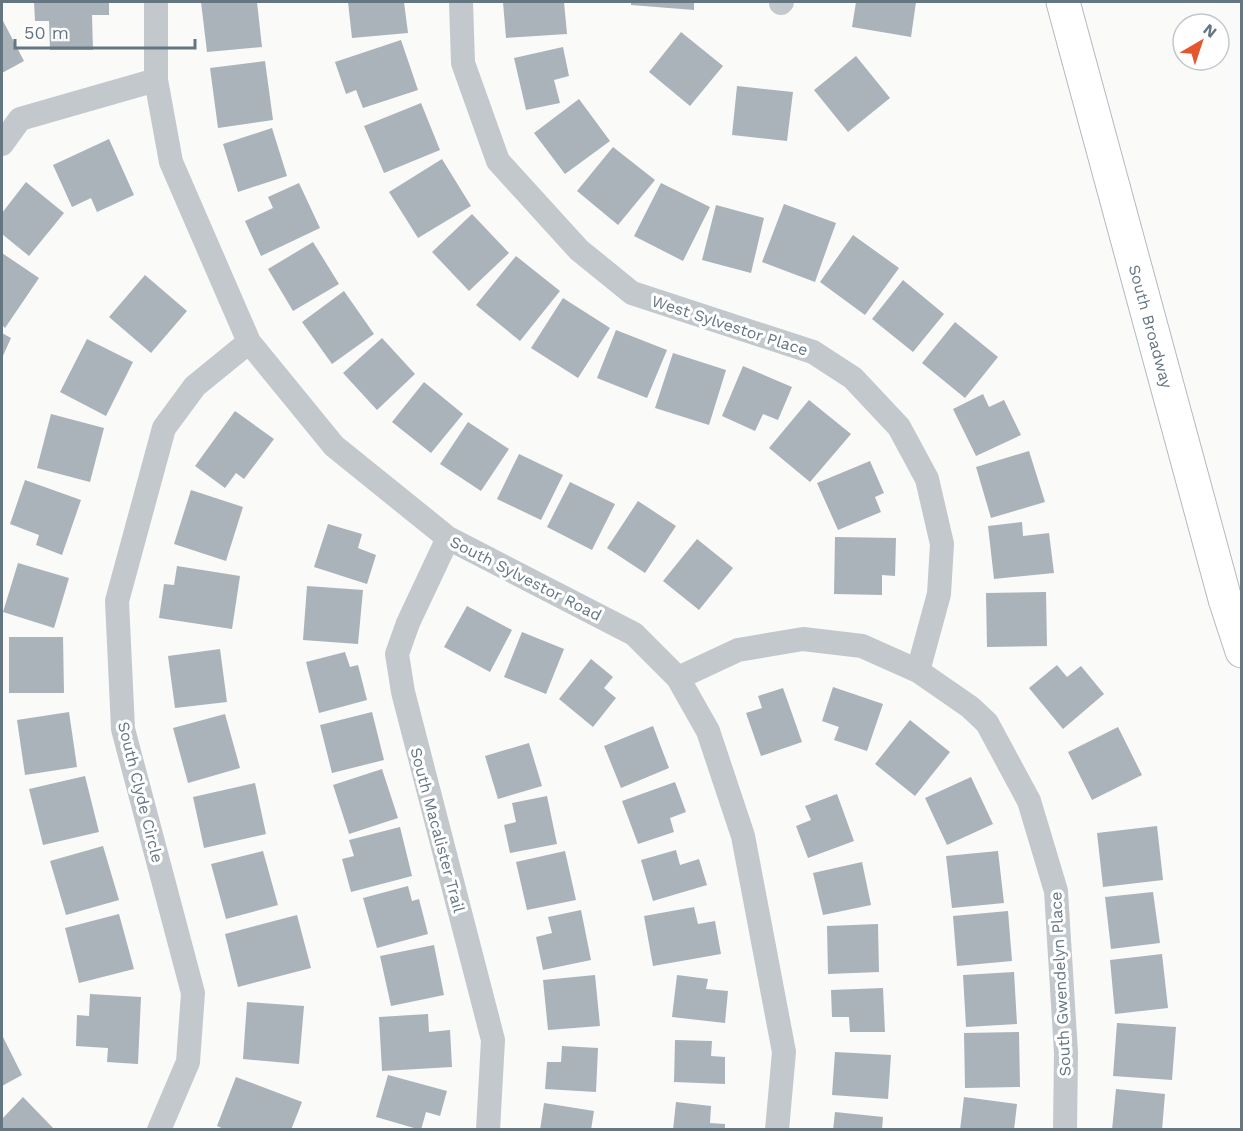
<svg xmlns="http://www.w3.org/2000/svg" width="1243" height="1131" font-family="'Work Sans',sans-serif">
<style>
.building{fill:#aab3b9}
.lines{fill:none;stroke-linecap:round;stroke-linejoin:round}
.secondary-casing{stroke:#b3babf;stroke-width:35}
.minor{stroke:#c3c8cc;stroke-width:24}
.secondary{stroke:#fff;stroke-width:33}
.labels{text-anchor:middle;stroke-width:6;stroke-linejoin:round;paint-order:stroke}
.street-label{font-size:16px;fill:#657683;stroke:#fff}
</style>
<rect width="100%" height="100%" fill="#fafaf8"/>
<path class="building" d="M34,2H109V15H92L93,50H50L49,21H35Z
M201,2H257L262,47L207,52Z
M348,2H404L408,33L352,38Z
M503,2H564L567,34L506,38Z
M631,2H694V10L631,5Z
M856,2H916L911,37L852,27Z
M2,19L24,61L2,73Z
M681,32L723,66L690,106L649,72Z
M401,40L418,90L363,108L356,90L346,94L335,62Z
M563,47L569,76L554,80L560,103L526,110L514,58Z
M856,56L890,98L848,132L814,90Z
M265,61L273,120L218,128L210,68Z
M737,86L793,92L787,141L732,135Z
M579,99L610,141L565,174L534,133Z
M421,103L440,150L384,173L364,126Z
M272,128L287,176L238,192L223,144Z
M109,139L134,195L97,212L91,198L72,207L53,165Z
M613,147L655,180L618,225L577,191Z
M442,159L471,206L418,238L389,192Z
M26,182L64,213L29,256L2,234V213Z
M299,183L320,228L261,256L245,221L273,208L268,197Z
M661,183L710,207L683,261L634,236Z
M784,204L836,223L815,282L762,262Z
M716,205L764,218L751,273L702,260Z
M472,214L509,253L469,291L432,252Z
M853,235L899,268L865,315L820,282Z
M313,242L339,284L293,311L268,269Z
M2,253L39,278L5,328L2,325Z
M516,256L560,291L520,341L476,305Z
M145,275L187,311L151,353L109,317Z
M903,280L944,314L913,352L872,319Z
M344,291L374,334L332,364L302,322Z
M563,298L610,328L578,378L531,348Z
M955,322L998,357L965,398L922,363Z
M616,330L667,350L647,398L597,378Z
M2,333L11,338L2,358Z
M382,338L415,374L377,410L343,373Z
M87,339L133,362L106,416L60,392Z
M673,353L726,370L709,425L655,408Z
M743,366L792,387L778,420L763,414L755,431L722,416Z
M424,382L463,414L431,453L392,422Z
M983,394L989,407L1004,400L1021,435L976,456L953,409Z
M809,400L851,434L810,482L769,448Z
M235,411L274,439L244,479L236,473L225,488L195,466Z
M51,414L104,428L90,482L37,468Z
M468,422L509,449L481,491L440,464Z
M1029,451L1045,502L991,518L976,467Z
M519,454L563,475L541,520L497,499Z
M870,461L884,493L875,497L881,512L838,530L817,483Z
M25,480L81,500L62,555L36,545L39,535L10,524Z
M570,482L615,504L592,550L547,527Z
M191,490L243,507L226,561L174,544Z
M638,501L676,526L645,573L607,548Z
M1022,522L1023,536L1049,533L1054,573L994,579L988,526Z
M328,524L362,534L358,548L376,555L367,584L314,567Z
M835,537L896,538L895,576L882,575V595L834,594Z
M697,539L733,568L699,610L663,581Z
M18,563L69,578L54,628L3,612Z
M177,566L240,576L232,629L159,618L164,584L174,585Z
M307,586L363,590L358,644L303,640Z
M1046,592L1047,646L987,647L986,593Z
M467,606L512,630L490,672L444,647Z
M522,632L564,649L546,694L504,677Z
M9,637H63L64,693H9Z
M220,649L227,702L175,708L168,656Z
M345,652L350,667L358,665L367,700L319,713L306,662Z
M591,659L613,677L604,688L616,698L593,727L559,699Z
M1057,665L1067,677L1081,666L1104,694L1063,729L1029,688Z
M833,687L883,704L867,751L834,740L839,727L822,721Z
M783,688L802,742L761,756L746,713L762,708L758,696Z
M69,712L77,767L25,775L17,720Z
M372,712L384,760L332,773L320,725Z
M225,714L240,768L188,783L173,728Z
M910,720L950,752L915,796L875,764Z
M653,726L669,768L621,788L604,746Z
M1118,727L1142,775L1092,800L1068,752Z
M529,743L542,786L498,799L485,756Z
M382,769L398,818L349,834L333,785Z
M85,776L99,832L43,845L29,789Z
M971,777L993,824L947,845L925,798Z
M675,782L686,812L670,818L674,832L638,844L622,801Z
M255,783L266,834L204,848L193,797Z
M837,794L854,841L808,858L796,826L811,820L805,806Z
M547,796L557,844L510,853L504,825L516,822L512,803Z
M1157,826L1163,880L1103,887L1097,833Z
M400,827L412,876L351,892L342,859L354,856L349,840Z
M103,846L119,900L66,915L50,861Z
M676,850L680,865L699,859L707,885L653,901L641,860Z
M263,851L278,905L226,919L211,864Z
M565,851L576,900L527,910L516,862Z
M998,851L1004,903L952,908L946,856Z
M862,862L871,905L823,915L813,873Z
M408,886L412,901L419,899L428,934L377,948L363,898Z
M1153,892L1160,943L1111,949L1105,897Z
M694,907L698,924L715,921L721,954L653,966L644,916Z
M581,910L591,960L543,970L536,937L552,933L548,917Z
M1008,911L1012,961L957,966L953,916Z
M119,914L134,969L79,983L65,928Z
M297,915L311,968L238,987L225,934Z
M878,924L879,972L828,974L827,926Z
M434,945L444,995L391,1006L380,956Z
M1162,954L1168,1008L1115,1014L1110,960Z
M1014,972L1017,1024L966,1027L963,975Z
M595,975L600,1026L548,1030L543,980Z
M677,975L708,979L706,989L728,991L725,1023L672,1017Z
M883,988L885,1032H850L849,1017H832L831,990Z
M90,994L141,997L138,1064L107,1062L108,1048L76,1046L77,1015L89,1016Z
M247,1002L304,1006L299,1064L243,1059Z
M428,1014L429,1032L450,1030L452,1067L382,1071L379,1017Z
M1117,1023L1176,1027L1172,1080L1113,1076Z
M1019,1032L1020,1087L965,1088L964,1033Z
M2,1035L22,1075L2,1086Z
M675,1040L712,1041L711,1056L725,1057V1084L674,1082Z
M562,1046L598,1048L596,1092L545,1089L547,1062H561Z
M835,1052L891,1055L888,1099L832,1095Z
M388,1075L447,1091L440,1116L426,1112L421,1130L376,1117Z
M236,1077L302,1102L291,1130H226L217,1126Z
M1116,1089L1165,1094L1162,1130H1112Z
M23,1097L55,1130H2V1119Z
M964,1097L1017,1104L1014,1130H960Z
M676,1102L711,1106L710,1123L725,1124V1130H673Z
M544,1103L594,1111L591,1130H540Z
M835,1112L883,1117L882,1130H833Z"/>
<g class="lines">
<g class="secondary-casing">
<g id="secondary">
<path id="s1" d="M1063,2L1225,599L1242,651"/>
</g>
</g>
<path class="minor" d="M156,2V80L171,162L249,342L334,446L448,538L634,634L678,678L708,731L743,836L784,1052L777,1130
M461,2L463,63L498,161L579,250L632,293L813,352L853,378L899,427L927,479L942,544L939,594L918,671
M781,3L782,2
M2,144L20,119L156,80
M448,538L408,623L397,654L403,692L493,1040L488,1130
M678,678L738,650L803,639L862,646L918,671L970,707L987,723L1029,801L1056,891L1066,1053L1065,1130
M159,1130L188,1062L193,993L123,729L117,601L164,428L195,386L249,342"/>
<use href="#secondary" class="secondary"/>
</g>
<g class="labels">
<g class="street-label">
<text transform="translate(730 325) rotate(18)" y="6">West Sylvestor Place</text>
<text dy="6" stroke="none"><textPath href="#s1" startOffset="336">South Broadway</textPath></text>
<text transform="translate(526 578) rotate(27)" y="6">South Sylvestor Road</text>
<text transform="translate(141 792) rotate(76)" y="6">South Clyde Circle</text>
<text transform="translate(438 830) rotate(75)" y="6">South Macalister Trail</text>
<text transform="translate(1060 984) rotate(-93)" y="6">South Gwendelyn Place</text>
</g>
</g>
<rect width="1243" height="1131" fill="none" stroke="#657683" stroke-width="6"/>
<g transform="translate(1201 42) rotate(39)"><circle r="28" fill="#ffffff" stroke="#c1c8cd" stroke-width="1.5"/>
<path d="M0-4.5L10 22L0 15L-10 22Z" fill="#e4572e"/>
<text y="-9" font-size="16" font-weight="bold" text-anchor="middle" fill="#657683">N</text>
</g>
<path d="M15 39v9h180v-9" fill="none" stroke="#657683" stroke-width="3"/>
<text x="24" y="39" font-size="18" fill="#657683" stroke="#ffffff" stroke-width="4.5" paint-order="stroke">50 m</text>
</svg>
